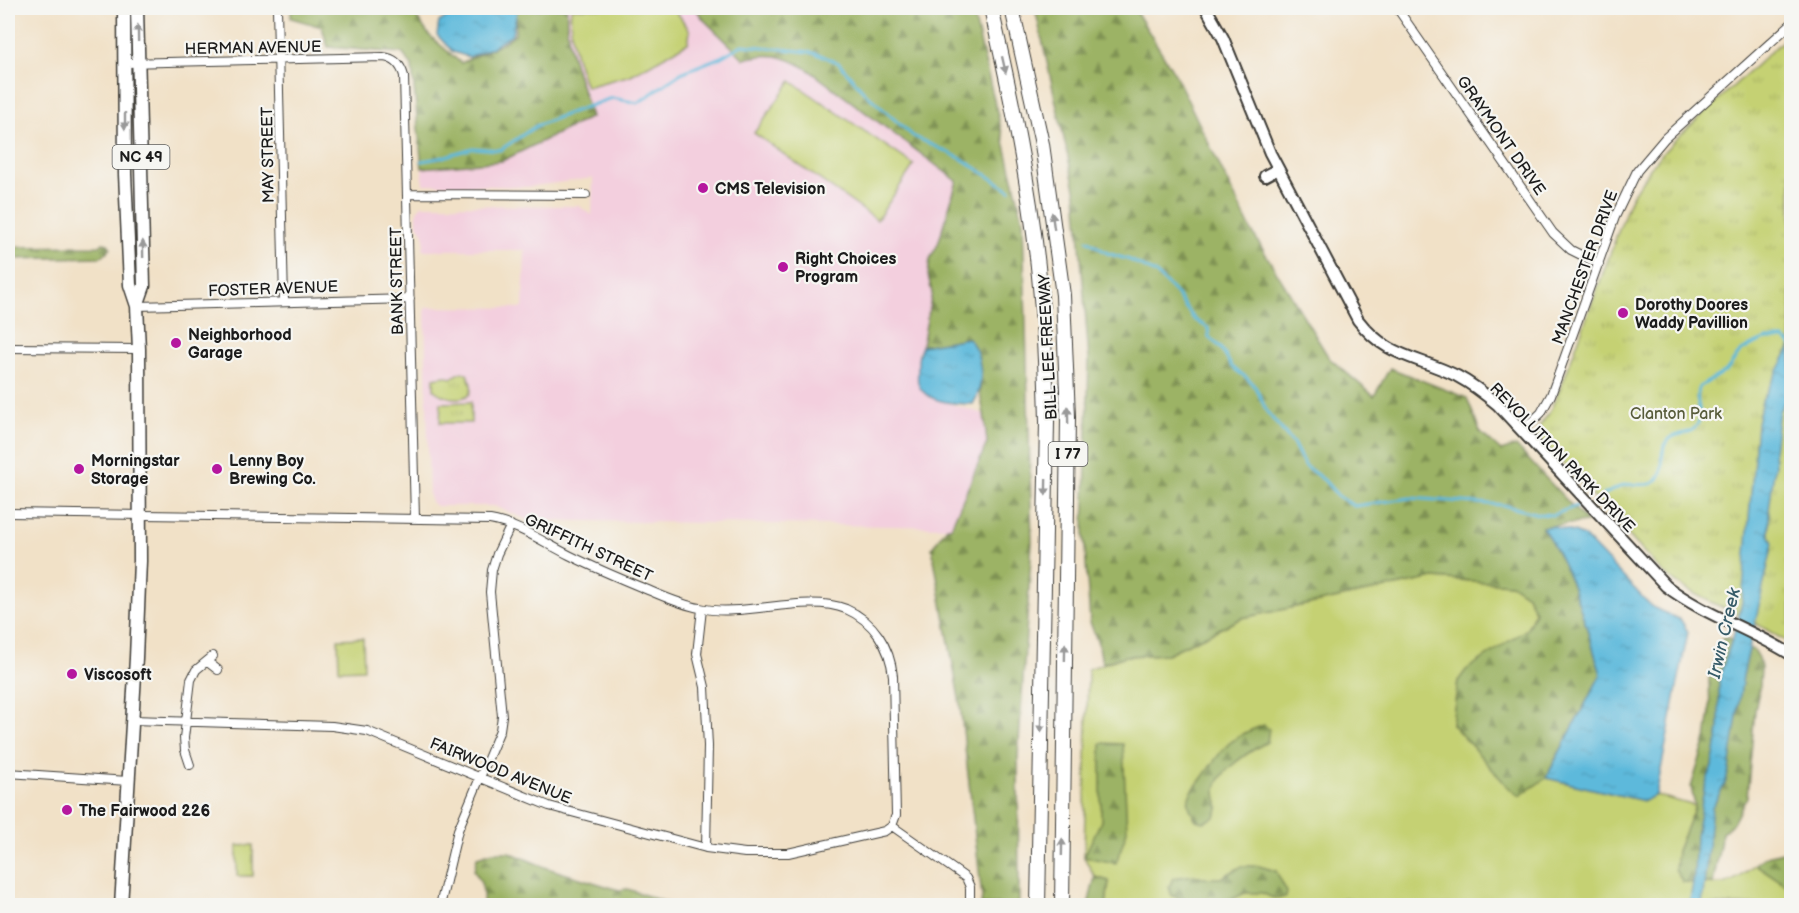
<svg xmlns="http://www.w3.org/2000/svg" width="1799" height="913" font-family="'Balsamiq Sans',sans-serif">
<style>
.built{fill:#f3cfde}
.grass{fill:#c5d173;stroke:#707648;stroke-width:1.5}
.forest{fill:url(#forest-firs);stroke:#5c6840;stroke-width:1.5}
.park{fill:url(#park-tufts);stroke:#707648;stroke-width:1.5}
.water{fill:url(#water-ripples);stroke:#3c6a7c;stroke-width:1.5}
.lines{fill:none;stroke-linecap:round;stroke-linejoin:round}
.stream{stroke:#5db9db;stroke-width:3}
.street-casing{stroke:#3c3a36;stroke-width:10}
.secondary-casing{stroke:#3c3a36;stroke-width:14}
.primary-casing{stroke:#3c3a36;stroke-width:15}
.highway-casing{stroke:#3c3a36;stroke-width:16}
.street{stroke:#fff;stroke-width:8}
.secondary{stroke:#fff;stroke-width:10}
.primary{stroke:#fff;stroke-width:12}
.highway{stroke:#fff;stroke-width:14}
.oneway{fill:#999}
.poi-dot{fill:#b5179e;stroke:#f6f6f2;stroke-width:2}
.labels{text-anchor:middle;stroke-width:4.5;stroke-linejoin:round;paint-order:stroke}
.shield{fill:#f6f6f2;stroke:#5d5d5c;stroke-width:1.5}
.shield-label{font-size:15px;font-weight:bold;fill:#1c1c1c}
.street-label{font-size:16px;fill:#1c1c1c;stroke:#f6f6f2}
.poi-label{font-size:16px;font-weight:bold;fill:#1c1c1c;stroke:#f6f6f2;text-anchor:start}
.park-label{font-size:16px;fill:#575b3a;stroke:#f6f6f2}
.water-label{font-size:18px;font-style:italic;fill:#365b68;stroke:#f6f6f2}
</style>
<defs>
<pattern id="forest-firs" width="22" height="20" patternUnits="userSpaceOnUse" patternTransform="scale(1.5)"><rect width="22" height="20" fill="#9cb365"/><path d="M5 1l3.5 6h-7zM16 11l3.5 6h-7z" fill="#7e9152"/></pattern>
<pattern id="park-tufts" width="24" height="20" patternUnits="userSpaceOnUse" patternTransform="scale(1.5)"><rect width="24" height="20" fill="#c5d173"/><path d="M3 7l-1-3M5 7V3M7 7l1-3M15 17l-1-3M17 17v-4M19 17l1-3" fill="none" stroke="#a9b363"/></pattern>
<pattern id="water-ripples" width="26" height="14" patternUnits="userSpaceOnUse" patternTransform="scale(1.5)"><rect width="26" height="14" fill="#5db9db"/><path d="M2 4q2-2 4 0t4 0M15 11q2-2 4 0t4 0" fill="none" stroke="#509ebb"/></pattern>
</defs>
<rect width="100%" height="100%" fill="#f6f6f2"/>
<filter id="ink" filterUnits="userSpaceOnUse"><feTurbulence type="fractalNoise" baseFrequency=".0167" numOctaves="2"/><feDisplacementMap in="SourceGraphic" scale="12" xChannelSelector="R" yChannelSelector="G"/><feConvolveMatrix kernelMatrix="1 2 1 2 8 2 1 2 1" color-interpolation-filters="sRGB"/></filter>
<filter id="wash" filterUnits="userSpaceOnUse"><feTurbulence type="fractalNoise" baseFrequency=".008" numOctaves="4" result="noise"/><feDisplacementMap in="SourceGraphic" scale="24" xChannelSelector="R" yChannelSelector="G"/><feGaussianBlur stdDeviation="1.35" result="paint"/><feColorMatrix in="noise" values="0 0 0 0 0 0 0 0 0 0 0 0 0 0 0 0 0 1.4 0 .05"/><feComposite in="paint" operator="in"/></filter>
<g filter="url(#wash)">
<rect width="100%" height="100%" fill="#f1e1c7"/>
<path class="built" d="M567,8H695L704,20L744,59L763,54L786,57L806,68L957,181L938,244L930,259L928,275L932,292L922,346L918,353L917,382L922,391L931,398L984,414L987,443L951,527L528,520L494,506H436L432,503L429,497L425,307L523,308L525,250H422L424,244V234L417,222V210L422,205L579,206L592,215L593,178L527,187L423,184L422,168L502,161L583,89L573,62L566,21Z"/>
<path class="grass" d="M571,8H674L690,31L688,43L631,75L586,87C577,62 568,35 571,8Z
M791,81L914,165L877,220L754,133Z
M1434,578L1511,584L1527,595L1535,611L1527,629L1458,681L1452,724L1519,796L1546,778L1644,801L1656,795L1695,806L1677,851L1683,882C1718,885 1728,890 1755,864L1791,888V905H1106L1109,881L1095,877L1084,857L1088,669L1126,656L1167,654L1242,618Z
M363,638L364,669L339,670L338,639Z
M253,845V876H237V846Z"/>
<path class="forest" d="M291,8H410L429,35L461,63L501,44L515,34L517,8H567C564,46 581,81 591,117L502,161L422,168L412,66L402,53L328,47L322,27L291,18Z
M695,8H972L1023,220L1032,542L1018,757L1019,905H981L982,897L960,704L932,548L947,527H951L987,443L984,414L980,394L981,371L968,338L922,346L932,293L928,275L930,259L938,244L957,181L806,68C782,55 771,52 744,59L704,20Z
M1035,8H1134L1175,74L1251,230L1329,358L1374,396L1390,368L1467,398L1480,432L1501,451L1516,446L1587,522L1542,527C1573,570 1585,624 1601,674L1546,778L1519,796L1507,786L1452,724L1458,681L1466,670L1527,629L1535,612L1527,595L1511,584L1434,578L1242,618L1167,654L1126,656L1102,663L1099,646L1090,622L1084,534L1089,360L1076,193Z
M103,243L108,244L111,248L101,257L8,259V247L100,246Z
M1724,638H1729L1755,651L1759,658L1761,668L1760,686L1755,710L1747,797L1733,823L1722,833L1713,884L1683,882L1675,870L1677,851L1695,806L1691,787L1706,739L1710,711L1709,679L1720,642Z
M1264,725L1269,729L1267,742C1252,750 1217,771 1216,790C1216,803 1222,804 1215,817L1204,822L1196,820C1192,813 1187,806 1189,798C1190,791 1198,784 1202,778C1223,748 1228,738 1264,725Z
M1101,743L1123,744L1127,831L1116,863L1084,857L1101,821Z
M1791,850V888L1755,864L1766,856Z
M493,852H509L547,868L619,890L628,889L673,905H483C484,891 483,883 474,871L477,857Z
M1242,866H1259L1276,871L1287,892L1286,897L1273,898L1262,893H1245L1226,902L1204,904L1172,896L1169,887L1173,878L1194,875L1202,878H1221Z
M1095,877L1109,881L1106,905H1088Z
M1345,898L1375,905H1377H1329L1331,902Z"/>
<path class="park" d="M1791,33V644C1778,637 1765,628 1751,621C1717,604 1692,596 1662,572L1538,436L1536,431L1549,413L1563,382L1631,197L1656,160L1675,140Z
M462,372L467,374C470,381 474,388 469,395C458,401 444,398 434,390V378L445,376L451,378Z
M471,402V423H440L441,403Z"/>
<path class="water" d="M461,8H518L512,34L493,47L469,57L453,52L437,35L439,22Z
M968,338C983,354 985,385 973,404C956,404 924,403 918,383C917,379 918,374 918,369C918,360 918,354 922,346Z
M1791,346V392L1779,411L1774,451L1775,464L1769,510V534L1773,543L1743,676L1729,770L1725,784L1712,807L1702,905L1689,906L1694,877L1696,836L1704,789L1712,766L1719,730V679L1738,621L1742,601L1757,423L1762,401Z
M1552,526C1565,531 1572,529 1585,537L1652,607L1681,620L1688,632L1656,795L1644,801L1546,778L1601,674C1585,624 1572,570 1542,527Z"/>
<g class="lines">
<path class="stream" d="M1784,8L1790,15
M422,161L439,158L473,148L500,150L536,126L572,112L612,98L638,103L681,73L721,57L742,45L810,52L823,56L839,63L864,92L913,136L962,159L1010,190
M1087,240L1107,253L1130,260L1155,273L1173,290L1194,319L1208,328L1209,337L1220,347L1232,367L1247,378L1256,388L1267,412L1293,443L1305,466L1324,480L1338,496L1354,506L1410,498L1503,505L1538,514L1553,515L1579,505
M1603,495C1610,492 1617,487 1625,485C1639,482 1655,491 1661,473C1664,463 1660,449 1667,441C1675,431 1692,437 1698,423C1704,412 1693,399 1699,387L1726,371L1740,352L1750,346L1766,339H1785L1792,346"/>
</g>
</g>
<g filter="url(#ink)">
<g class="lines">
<g class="street-casing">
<path id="street" d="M277,8L284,301
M1397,8L1553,233L1571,250L1599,264
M125,63L383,57C395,58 401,65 404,76L415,519
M408,194L586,195
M137,306L410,299
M8,348L139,349
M1522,431L1541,413L1551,395L1615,217L1637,171L1665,138L1792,23
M8,513L490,520C519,525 543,542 569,555C595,568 621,579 648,590C665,597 682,605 700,608C743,618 806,593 846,609C874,621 890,647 893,676L896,815L892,826L885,831L788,853H745L706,848L549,806L367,731L332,726L132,720
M702,609L697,654L705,687L708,746L706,848
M205,663H209L218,670
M190,765L185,750L184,738L191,680L196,670L213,656
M8,773L128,781
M892,826L966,878L970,887V906
M440,906L458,830L500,730L502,716L490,592L492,570L497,554L511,525"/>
</g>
<g class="secondary-casing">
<path id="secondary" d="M1206,8L1223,38L1270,153L1358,320C1387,358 1417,356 1457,376C1472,384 1485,394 1498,405L1666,586C1704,615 1751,629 1792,655
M1265,176L1278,169"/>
</g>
<g class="primary-casing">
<path id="primary" d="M137,306L144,286L137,8
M121,906L136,658L140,561L139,349L137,306L130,285L125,174L124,8"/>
</g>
<g class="highway-casing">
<path id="highway" d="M991,8C1011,96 1030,186 1039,276C1044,325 1046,373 1047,422L1038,906
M1012,8L1042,144L1063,295L1068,417L1062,906"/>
</g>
<use href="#street" class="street"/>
<use href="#secondary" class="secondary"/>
<use href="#primary" class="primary"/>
<use href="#highway" class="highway"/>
</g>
<defs><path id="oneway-solid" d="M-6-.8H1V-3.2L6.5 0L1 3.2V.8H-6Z" transform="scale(1.5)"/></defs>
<g class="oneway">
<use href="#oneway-solid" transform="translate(138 33) rotate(-91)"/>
<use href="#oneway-solid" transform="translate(1004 65) rotate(77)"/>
<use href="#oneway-solid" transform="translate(125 121) rotate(90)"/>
<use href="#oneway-solid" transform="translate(1053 221) rotate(-98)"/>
<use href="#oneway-solid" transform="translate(143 249) rotate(-91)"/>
<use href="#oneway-solid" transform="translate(1068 415) rotate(-91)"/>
<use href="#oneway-solid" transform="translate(1046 487) rotate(91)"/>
<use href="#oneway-solid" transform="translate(1065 652) rotate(-89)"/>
<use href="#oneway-solid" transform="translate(1041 724) rotate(91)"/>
<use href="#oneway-solid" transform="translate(1062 847) rotate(-89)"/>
</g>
</g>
<g class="poi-dot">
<circle cx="703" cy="188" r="6"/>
<circle cx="783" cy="267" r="6"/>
<circle cx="1623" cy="313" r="6"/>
<circle cx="176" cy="343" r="6"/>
<circle cx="79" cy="469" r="6"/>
<circle cx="217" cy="469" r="6"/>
<circle cx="72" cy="674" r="6"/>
<circle cx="67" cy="810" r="6"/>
</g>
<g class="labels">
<g class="shield">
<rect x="112.5" y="145" width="57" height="24" rx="4.5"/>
<rect x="1048.5" y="442" width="39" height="24" rx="4.5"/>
</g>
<g class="shield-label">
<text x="141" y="162">NC 49</text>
<text x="1068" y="459">I 77</text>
</g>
<g class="street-label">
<text transform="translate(253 47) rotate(-1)" y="6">HERMAN AVENUE</text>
<text transform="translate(1502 135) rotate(55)" y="6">GRAYMONT DRIVE</text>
<text transform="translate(267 155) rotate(-91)" y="6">MAY STREET</text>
<text transform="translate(1584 267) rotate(-70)" y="6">MANCHESTER DRIVE</text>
<text transform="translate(396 281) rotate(-91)" y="6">BANK STREET</text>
<text transform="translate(273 288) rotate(-2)" y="6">FOSTER AVENUE</text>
<text transform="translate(1047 347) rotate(-93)" y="6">BILL LEE FREEWAY</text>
<text transform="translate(1563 457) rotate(46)" y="6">REVOLUTION PARK DRIVE</text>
<text transform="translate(589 547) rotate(25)" y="6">GRIFFITH STREET</text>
<text transform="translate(501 770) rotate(22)" y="6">FAIRWOOD AVENUE</text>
</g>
<g class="poi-label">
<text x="715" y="194">CMS Television</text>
<text x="795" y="264">Right Choices<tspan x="795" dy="18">Program</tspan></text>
<text x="1635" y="310">Dorothy Doores<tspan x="1635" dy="18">Waddy Pavillion</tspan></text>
<text x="188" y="340">Neighborhood<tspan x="188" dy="18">Garage</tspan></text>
<text x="91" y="466">Morningstar<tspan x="91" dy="18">Storage</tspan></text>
<text x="229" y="466">Lenny Boy<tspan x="229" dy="18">Brewing Co.</tspan></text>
<text x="84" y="680">Viscosoft</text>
<text x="79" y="816">The Fairwood 226</text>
</g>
<g class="park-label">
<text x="1676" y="419">Clanton Park</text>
</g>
<g class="water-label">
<text transform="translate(1724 633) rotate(-77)" y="6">Irwin Creek</text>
</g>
</g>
<rect width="1799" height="913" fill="none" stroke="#f6f6f2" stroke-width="30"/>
</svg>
